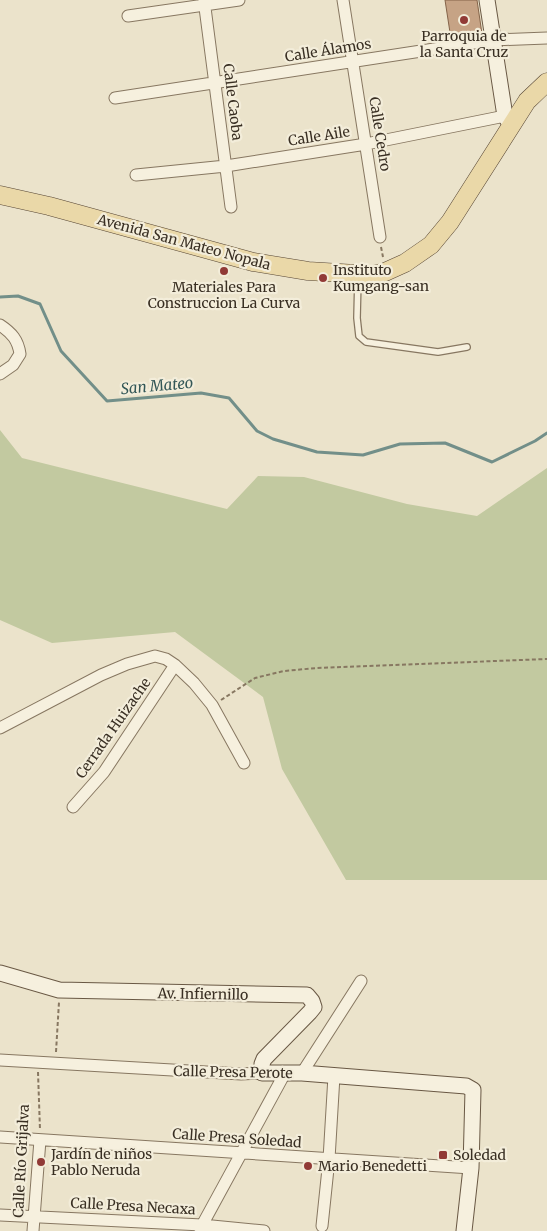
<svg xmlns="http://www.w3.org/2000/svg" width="547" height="1231" font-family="Merriweather,serif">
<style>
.green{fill:#c2c9a0}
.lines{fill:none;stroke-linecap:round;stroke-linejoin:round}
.stream{stroke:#728f89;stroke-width:3}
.building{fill:#c6a385;stroke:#846349}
.lane-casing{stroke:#877761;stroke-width:8}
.street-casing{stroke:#877761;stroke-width:13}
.secondary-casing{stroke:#695844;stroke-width:17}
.primary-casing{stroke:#564534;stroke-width:19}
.path{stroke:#877761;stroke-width:2;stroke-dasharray:4 2.5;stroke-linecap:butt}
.lane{stroke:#f6f0de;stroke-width:5.5}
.street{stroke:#f6f0de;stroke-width:11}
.secondary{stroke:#f6f0de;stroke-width:15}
.primary{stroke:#ead8a8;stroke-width:18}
.poi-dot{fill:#913a36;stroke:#f3edda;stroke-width:2}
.labels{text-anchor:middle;stroke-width:4.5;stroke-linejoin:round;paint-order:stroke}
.poi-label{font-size:14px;fill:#392f23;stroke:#f3edda;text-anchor:start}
.street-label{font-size:14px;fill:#392f23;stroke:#f3edda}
.water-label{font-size:15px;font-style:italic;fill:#335757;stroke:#f3edda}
</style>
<rect width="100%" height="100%" fill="#ebe3cb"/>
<path class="green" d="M0,430L22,458L227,509L258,476L304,477L407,504L477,516L547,468V880H346L282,769L263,697L175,632L52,643L0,620Z"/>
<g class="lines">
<path class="stream" d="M0,297L18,296L40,304L61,351L107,401L201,393L229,398L257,431L273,439L317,452L363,455L400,444L445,443L492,462L535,441L547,433"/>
</g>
<path class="building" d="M445,0H477L482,34L451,39Z"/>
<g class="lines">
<g class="lane-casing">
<path id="lane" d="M358,277L357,318L359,336L366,342L438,352L467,347"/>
</g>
<g class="street-casing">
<path id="street" d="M204,0L231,207
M343,0L380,237
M128,16L239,0
M115,98L493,40L547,38
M136,175L226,166L366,144L505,116
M0,325C12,333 18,340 20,354L13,365L0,374
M0,728L101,675L127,664L155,656L166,659L175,665L194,683L212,705L244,763
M73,807L104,772L175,665
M0,1060L241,1074L262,1073
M302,1073L361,981
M0,1137L471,1168
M0,1215L202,1225L264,1231
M322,1226L329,1159L334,1076
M200,1229L285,1073
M33,1231L40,1140"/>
</g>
<g class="secondary-casing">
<path id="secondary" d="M487,0L505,116L511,125
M0,973L59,990L307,995L312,1001L314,1007L310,1012L264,1059L262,1064V1073H302L466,1086L473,1090L471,1168L464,1231"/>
</g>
<g class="primary-casing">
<path id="primary" d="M0,195L49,206L253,262L308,271L373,275L385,272L405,263L431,245L450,222L527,101L547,82"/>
</g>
<path class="path" d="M381,247L383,257
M221,700L255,678L284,671L317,668L547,659
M56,1052L59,1002
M38,1072L40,1130"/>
<use href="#lane" class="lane"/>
<use href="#street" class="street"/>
<use href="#secondary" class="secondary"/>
<use href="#primary" class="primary"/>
</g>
<g class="poi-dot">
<circle cx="464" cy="20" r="5"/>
<circle cx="224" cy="271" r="5"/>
<circle cx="323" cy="278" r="5"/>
<rect x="438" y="1150" width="10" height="10" rx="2.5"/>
<circle cx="41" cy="1162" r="5"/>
<circle cx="308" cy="1166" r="5"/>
</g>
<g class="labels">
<g class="poi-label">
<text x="464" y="41" text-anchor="middle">Parroquia de<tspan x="464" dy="16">la Santa Cruz</tspan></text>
<text x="333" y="275">Instituto<tspan x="333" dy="16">Kumgang-san</tspan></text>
<text x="224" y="292" text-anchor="middle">Materiales Para<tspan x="224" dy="16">Construccion La Curva</tspan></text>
<text x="51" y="1159">Jardín de niños<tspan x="51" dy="16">Pablo Neruda</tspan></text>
<text x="453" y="1160">Soledad</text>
<text x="318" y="1171">Mario Benedetti</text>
</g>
<g class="street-label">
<text transform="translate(328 50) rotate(-9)" y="5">Calle Álamos</text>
<text transform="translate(233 102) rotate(83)" y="5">Calle Caoba</text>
<text transform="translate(380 134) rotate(81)" y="5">Calle Cedro</text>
<text transform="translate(319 136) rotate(-9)" y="5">Calle Aile</text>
<text transform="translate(184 242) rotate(15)" y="5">Avenida San Mateo Nopala</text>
<text transform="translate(113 728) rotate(-55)" y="5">Cerrada Huizache</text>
<text transform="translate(203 994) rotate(1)" y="5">Av. Infiernillo</text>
<text transform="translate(233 1072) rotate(1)" y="5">Calle Presa Perote</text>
<text transform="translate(237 1138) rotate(4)" y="5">Calle Presa Soledad</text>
<text transform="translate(21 1161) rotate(-87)" y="5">Calle Río Grijalva</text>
<text transform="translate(133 1206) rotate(3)" y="5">Calle Presa Necaxa</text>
</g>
<g class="water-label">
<text transform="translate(157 386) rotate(-5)" y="5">San Mateo</text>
</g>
</g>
</svg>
